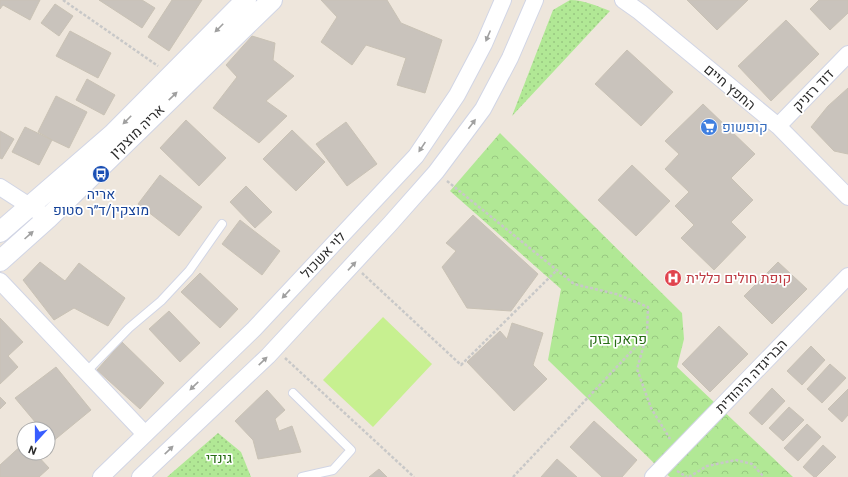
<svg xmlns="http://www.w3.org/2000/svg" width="848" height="477" font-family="Roboto,Heebo,sans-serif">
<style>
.grass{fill:url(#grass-dots)}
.park{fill:url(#park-crowns)}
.pitch{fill:#c7f090}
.building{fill:#c9c3bc;stroke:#c9c2b5}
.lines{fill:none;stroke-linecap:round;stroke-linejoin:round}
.service-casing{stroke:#d1d5e5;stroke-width:10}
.minor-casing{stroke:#d1d5e5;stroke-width:18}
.tertiary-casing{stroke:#d1d5e5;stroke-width:22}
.path{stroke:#c8c8c8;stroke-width:2.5;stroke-dasharray:3 2;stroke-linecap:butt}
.service{stroke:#fff;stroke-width:8}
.minor{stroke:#fff;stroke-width:16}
.tertiary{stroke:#fff;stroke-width:20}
.oneway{fill:#a0a0a0}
.labels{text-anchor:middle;stroke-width:3.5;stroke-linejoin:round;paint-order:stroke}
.street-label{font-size:14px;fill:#2b2b2b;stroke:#fff}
.shop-label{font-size:14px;fill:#366cbe;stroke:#fff;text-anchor:start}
.transit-label{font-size:14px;fill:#164399;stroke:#fff}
.health-label{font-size:14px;fill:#be3a42;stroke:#fff;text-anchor:start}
.park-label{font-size:14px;fill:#286e15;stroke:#fff}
</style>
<defs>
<pattern id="grass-dots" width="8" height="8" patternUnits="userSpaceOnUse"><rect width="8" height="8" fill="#b1e895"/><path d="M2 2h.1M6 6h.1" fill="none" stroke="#98c781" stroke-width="1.8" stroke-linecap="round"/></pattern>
<pattern id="park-crowns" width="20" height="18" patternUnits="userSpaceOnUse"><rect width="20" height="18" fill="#b1e895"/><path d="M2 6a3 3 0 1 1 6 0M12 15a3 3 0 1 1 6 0" fill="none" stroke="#98c781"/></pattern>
</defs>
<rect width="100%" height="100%" fill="#eee6dc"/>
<path class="grass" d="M570,0C584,0 597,6 610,11L512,116L553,10Z
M218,433L241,452L251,477H167Z"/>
<path class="park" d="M500,133L682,313L684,339L677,367L793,477H670L655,464L548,360L561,289L450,191Z"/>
<path class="pitch" d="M383,317L432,364L373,427L323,380Z"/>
<path class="building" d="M0,0H40L30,20L3,5L0,9Z
M99,0H142L155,8L142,28Z
M172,0H202L169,51L148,37Z
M321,0H387L401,23L442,40L425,93L397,85L406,58L366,45L352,65L321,42L337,17Z
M687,0H748L717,30Z
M819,0H848V13L830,30L810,9Z
M55,4L73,16L59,36L41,23Z
M786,20L819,54L771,101L738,66Z
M70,31L111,53L98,78L56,56Z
M252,36L275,43L273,60L294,76L266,101L287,116L259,143L213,108L237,77L226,65Z
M627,50L673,92L641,126L595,84Z
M87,79L115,95L104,115L76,100Z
M848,88V154L834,151L811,127L828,106Z
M56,96L87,112L69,148L52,140L38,132Z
M703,104L755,154L731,178L753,200L731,222L746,237L714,270L681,238L694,225L675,206L689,192L665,169L679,154L665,141Z
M186,120L226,158L199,186L160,148Z
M346,122L377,164L347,186L316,144Z
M25,127L52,140L39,165L12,152Z
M292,130L325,162L296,191L263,159Z
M0,131L14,139L2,159L0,158Z
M632,165L670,201L636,236L598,200Z
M160,175L202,207L179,236L138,204Z
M246,186L272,212L255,228L230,202Z
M473,215L538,274L511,311L467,308L442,267L456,251L446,243Z
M240,220L280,251L262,275L222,244Z
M40,262L65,281L79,263L125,298L108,326L74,308L54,320L23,280Z
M778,262L807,289L772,324L744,296Z
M200,273L238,309L220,328L181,292Z
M169,311L200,343L180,362L149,329Z
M0,318L23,342L8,356L18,367L0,384Z
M512,323L543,333L533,365L547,379L514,411L467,362L500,331L507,339Z
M719,326L748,354L710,392L682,364Z
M122,342L164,383L140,409L97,370Z
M811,346L825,360L802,385L787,371Z
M830,364L846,378L822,403L807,389Z
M56,367L91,410L52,442L48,437V429H41L15,398Z
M772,388L785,401L762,425L749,413Z
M848,389V415L842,422L828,409Z
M267,390L285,410L275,419L279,431L292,426L301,452L258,459L253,440L235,421Z
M0,397L6,403L0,409Z
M789,407L804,420L783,441L769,428Z
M594,421L637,460L622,477H602L570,447Z
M807,424L821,437L798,461L784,448Z
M24,443V453H35L49,468L39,477H0V465Z
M823,445L836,457L816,477H814L803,467Z
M557,459L577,477H541Z
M379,469L387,477H369Z"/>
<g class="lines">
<g class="service-casing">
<path id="service" d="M86,372L129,328L161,301L189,271L222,224
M293,393L351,450L333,470L302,477"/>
</g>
<g class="minor-casing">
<path id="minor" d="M623,0L640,12L778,126L848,197
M778,126L848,54
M0,187L48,218
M0,281L145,434
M101,477L254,329L416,156L457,95L484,44L503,0
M140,477L268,356L390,224L436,172L483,109L510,58L535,0
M653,477L848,276"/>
</g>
<g class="tertiary-casing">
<path id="tertiary" d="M0,232L113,134L246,0
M0,261L48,218L272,0"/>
</g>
<path class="path" d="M63,0L158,66
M447,181L574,284L616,294L648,307L647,334L637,369L651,408L670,439
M362,273L461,365L557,270
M285,358L414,477
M677,471L687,477
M513,477L646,336
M689,477L707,466L736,460L752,464L764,477"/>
<use href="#service" class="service"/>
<use href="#minor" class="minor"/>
<use href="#tertiary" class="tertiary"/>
</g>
<defs><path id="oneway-solid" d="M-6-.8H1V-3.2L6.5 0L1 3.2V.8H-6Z"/></defs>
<g class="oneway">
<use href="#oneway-solid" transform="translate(219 28) rotate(135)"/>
<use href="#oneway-solid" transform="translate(488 36) rotate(113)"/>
<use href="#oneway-solid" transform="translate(173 96) rotate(-44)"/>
<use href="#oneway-solid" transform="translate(127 120) rotate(135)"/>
<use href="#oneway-solid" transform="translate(472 124) rotate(-53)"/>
<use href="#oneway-solid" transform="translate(422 147) rotate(124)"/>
<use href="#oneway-solid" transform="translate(29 235) rotate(-42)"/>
<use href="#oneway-solid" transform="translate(352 266) rotate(-47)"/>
<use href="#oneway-solid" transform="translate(286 294) rotate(133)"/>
<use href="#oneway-solid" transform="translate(263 361) rotate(-44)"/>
<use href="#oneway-solid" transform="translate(194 386) rotate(136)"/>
<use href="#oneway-solid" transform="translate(169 450) rotate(-44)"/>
</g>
<defs>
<g id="supermarket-disc" transform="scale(0.9)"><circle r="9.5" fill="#3f7fe0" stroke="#fff"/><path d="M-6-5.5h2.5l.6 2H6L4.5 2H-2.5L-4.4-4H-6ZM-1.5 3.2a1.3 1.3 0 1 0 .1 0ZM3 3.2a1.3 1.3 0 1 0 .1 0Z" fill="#fff"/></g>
<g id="bus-disc" transform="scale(0.9)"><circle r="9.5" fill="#1a4fb4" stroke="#fff"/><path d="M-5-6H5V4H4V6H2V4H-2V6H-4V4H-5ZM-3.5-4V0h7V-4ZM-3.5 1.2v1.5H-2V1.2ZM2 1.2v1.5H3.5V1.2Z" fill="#fff"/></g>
<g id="hospital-disc" transform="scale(0.9)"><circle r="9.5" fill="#e0444e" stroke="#fff"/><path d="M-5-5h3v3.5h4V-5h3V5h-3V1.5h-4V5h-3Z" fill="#fff"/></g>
</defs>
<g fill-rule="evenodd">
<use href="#supermarket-disc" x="709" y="127"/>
<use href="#bus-disc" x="101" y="174"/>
<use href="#hospital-disc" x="673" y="278"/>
</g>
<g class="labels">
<g class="street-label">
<text transform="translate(730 87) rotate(40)" y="5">החפץ חיים</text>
<text transform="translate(813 90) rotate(-46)" y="5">דוד רזניק</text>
<text transform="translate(137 131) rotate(-44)" y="5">אריה מוצקין</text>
<text transform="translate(323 255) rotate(-47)" y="5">לוי אשכול</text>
<text transform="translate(751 376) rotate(-46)" y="5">הבריגדה היהודית</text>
</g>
<g class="shop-label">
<text x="722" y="132">קופשופ</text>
</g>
<g class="transit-label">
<text x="101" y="199">אריה<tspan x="101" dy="16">מוצקין/ד״ר סטופ</tspan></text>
</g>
<g class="health-label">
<text x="686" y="283">קופת חולים כללית</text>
</g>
<g class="park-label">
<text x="618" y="344">פראק בזק</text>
<text x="219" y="463">גינדי</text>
</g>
</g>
<g transform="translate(36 441) rotate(201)"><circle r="19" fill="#ffffff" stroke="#aaaaaa"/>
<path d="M0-3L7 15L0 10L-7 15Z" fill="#385dff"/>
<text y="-6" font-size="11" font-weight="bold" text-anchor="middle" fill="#2b2b2b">N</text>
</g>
</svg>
